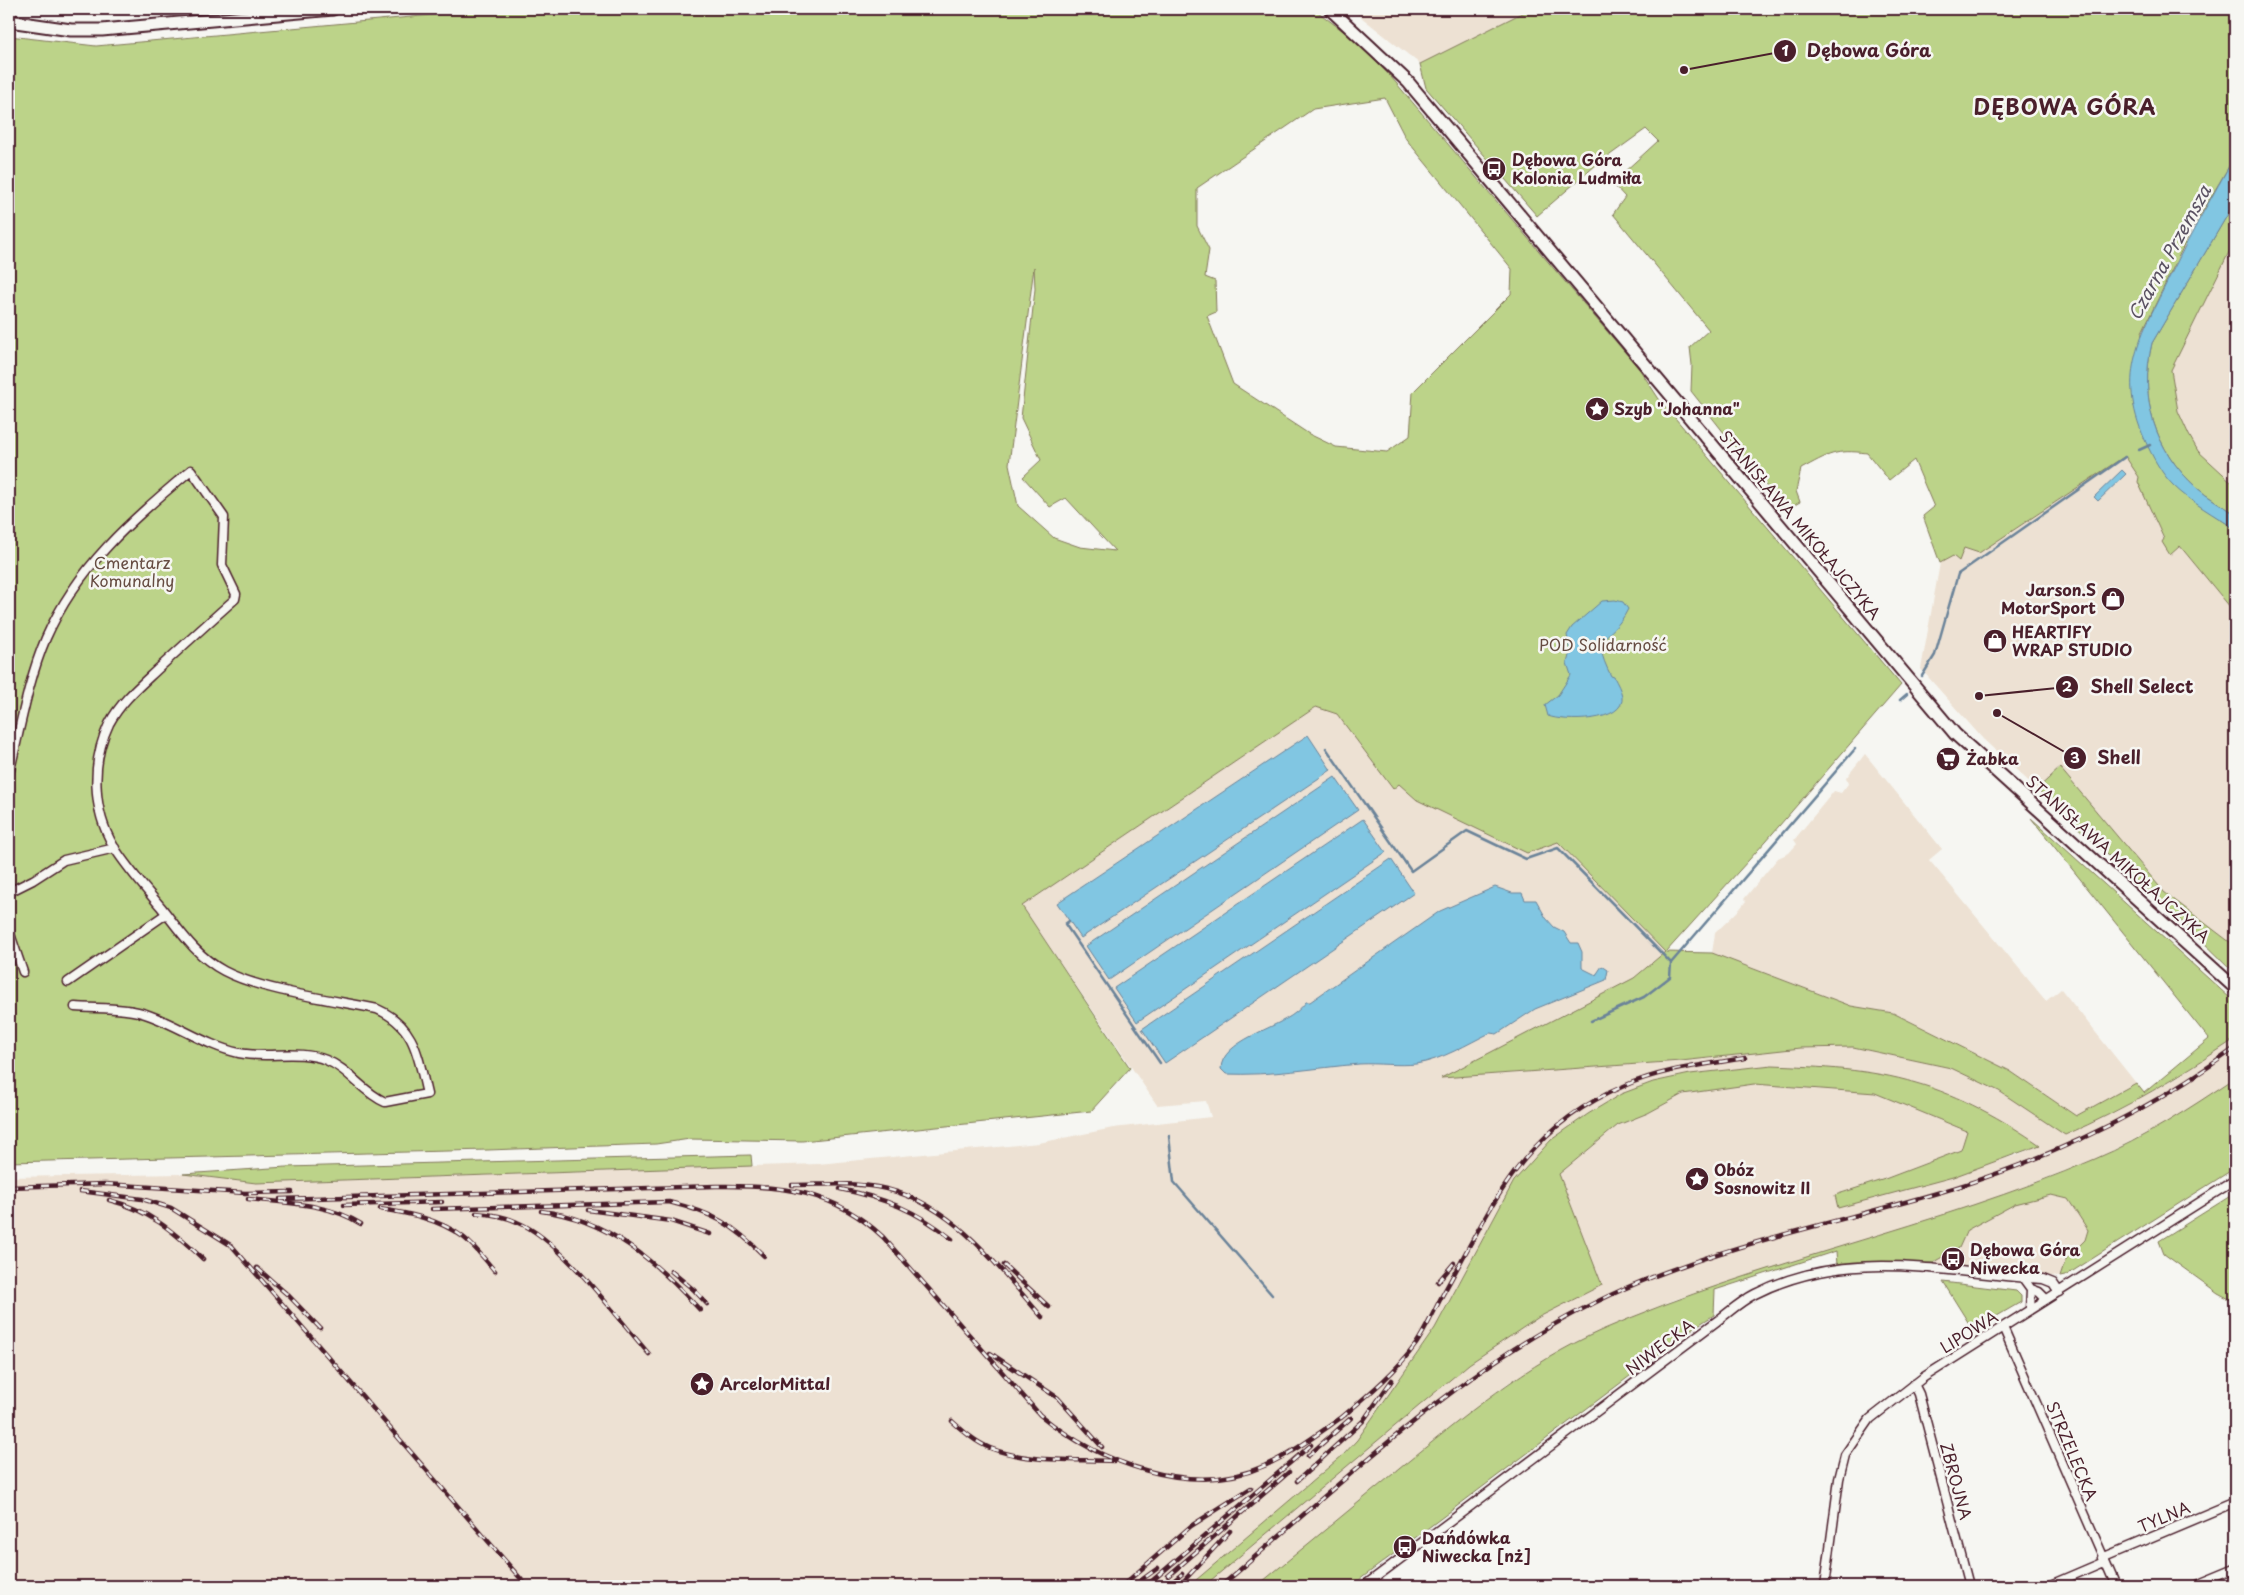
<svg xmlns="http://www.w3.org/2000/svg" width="2244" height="1595" font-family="'Playpen Sans',sans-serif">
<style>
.built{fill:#ede1d3;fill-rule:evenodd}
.green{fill:#bcd389;stroke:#83795a;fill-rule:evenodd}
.water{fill:#81c6e2;stroke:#6b8399}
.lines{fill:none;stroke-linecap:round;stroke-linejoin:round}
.stream{stroke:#6b8399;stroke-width:2.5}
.street-casing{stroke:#4a1f2b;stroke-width:11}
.secondary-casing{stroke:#4a1f2b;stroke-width:15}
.street{stroke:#f6f6f2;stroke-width:8}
.secondary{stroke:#f6f6f2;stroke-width:11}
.rail-casing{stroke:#4a1f2b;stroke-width:4.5}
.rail{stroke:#f6f6f2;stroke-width:2.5;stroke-dasharray:8;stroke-linecap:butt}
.labels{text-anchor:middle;stroke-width:5;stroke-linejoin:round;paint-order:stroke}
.poi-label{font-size:16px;font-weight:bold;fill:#4a1f2b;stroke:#f6f6f2;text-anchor:start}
.street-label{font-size:16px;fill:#4a1f2b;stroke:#f6f6f2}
.park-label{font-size:16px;fill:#664c42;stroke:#f6f6f2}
.water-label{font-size:18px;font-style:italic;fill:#5a5162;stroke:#f6f6f2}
.district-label{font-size:21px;font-weight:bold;letter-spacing:1px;fill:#4a1f2b;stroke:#f6f6f2}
.leader{fill:none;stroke:#4a1f2b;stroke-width:2}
.callout-dot{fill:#4a1f2b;stroke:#f6f6f2;stroke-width:2}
.mark-label{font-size:15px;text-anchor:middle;font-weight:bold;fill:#fff}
.callout-label{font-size:18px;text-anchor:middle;font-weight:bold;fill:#4a1f2b;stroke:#f6f6f2;stroke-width:5;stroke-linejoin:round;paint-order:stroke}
</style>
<rect width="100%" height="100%" fill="#f6f6f2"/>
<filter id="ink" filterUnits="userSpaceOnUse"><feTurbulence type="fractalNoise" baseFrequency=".02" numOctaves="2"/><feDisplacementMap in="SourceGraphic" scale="10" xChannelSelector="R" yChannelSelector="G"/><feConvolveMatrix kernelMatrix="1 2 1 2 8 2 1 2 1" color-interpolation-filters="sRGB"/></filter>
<g filter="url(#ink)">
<path class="built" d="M1351,9H1530L1420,64Z
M2235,240V485L2198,451L2189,435L2178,411L2171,370Z
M2125,455L2139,477L2138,483L2152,509L2169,555L2180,546L2235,613V946L2164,892L2060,768L2037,789L1983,739L1921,669L1940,563L1964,548L1979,553Z
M1316,707L1337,714L1393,789L1399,783L1417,800L1557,841L1665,952L1634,978L1443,1078L1681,1061L1801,1048L1853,1047L1951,1068L1999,1091L2065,1135L2117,1111L2179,1076L2235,1039V1078L2178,1117L2098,1158L2072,1168L1985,1202L1674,1300L1599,1332L1508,1383L1257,1586H9V1177L183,1174L256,1183L818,1164L1039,1143L1113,1128L1211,1117L1206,1101L1157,1105L1022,906ZM1772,1065L1917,1083L1963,1102L2039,1145L2015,1156L1835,1195L1885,1179L1961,1150L1968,1131L1875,1093L1754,1084L1683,1094L1648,1113L1618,1125L1559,1174L1601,1285L1539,1317L1469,1364L1347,1464L1343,1454L1357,1440L1435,1328L1514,1181L1588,1114L1622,1094L1653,1082L1690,1074Z
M1865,754L1942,849L1929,860L1940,873L2046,1001L2061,989L2136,1083L2076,1116L2010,1071L1893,1013L1851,1006L1712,953L1715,933L1739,910L1746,901L1744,899L1778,858L1789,853L1797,844L1794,840L1834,791L1841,793L1848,784L1846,778Z
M2051,1195L2068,1199L2089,1230L2085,1240L2066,1259L2060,1277L1933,1263L1959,1248L1967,1230L2015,1204Z"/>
<path class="green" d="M498,9H1314L1355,40L1391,77L1640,370L1659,399L1901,685L1766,841L1666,952L1712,953L1851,1006L1893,1013L2010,1071L2076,1116L2136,1083L2144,1093L2209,1039L2031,818L2230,998L2235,993V1039C2181,1075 2126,1109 2065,1135L1999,1091L1951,1068L1853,1047L1801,1048L1681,1061L1441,1078L1634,978L1665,952L1558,842L1527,853L1417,800L1399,784L1393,789L1337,714L1316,707L1022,906L1130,1068L1091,1111L802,1141L690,1139L656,1144L488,1150L9,1162V36L96,46ZM1385,98L1406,139L1512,269L1511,294L1413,392L1410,436L1387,452L1336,447L1309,434L1233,384L1207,316L1216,312L1215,281L1205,277L1209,250L1197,226V188L1313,109ZM1034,267L1035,289L1021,418L1041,460L1023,477L1050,507L1066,498L1115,551L1080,547L1054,538L1018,506L1009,464Z
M1530,9H2235V156L2191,231L2142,332L2134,406L2189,498L2235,529V613L2180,546L2170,555L2162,542L2164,539L2138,482L2139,477L2125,456L1979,553L1964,548L1959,561L1953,556L1940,563L1923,516L1934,507L1914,460L1889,480L1867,453C1835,449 1829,454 1801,469L1796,491L1800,502L1785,510L1691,391L1692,365L1690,347L1709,330L1613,214L1625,197L1612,183L1658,141L1646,129L1596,165L1537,216L1426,88L1420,64Z
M2235,202V240L2171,370L2178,411L2189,435L2198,451L2235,485V514C2223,505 2208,498 2197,488C2154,450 2139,398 2152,343Z
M2060,768L2164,892L2235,946V973C2171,909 2102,852 2037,789Z
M1772,1065C1820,1067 1870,1069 1916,1083C1959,1095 2004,1120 2040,1145L1953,1177L1838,1208L1835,1195L1885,1179L1961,1150L1967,1131L1875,1093L1754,1084L1683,1094L1648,1113L1618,1125L1559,1174L1602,1285L1539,1317L1469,1364L1204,1586H1189L1343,1455L1357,1440L1435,1328L1514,1181L1551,1140L1588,1114L1621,1094L1653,1082L1690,1074Z
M2235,1078V1168L2065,1276L2060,1277L2066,1259L2085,1240L2088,1230L2068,1199L2051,1195L2015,1204L1967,1230L1959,1248L1933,1263L1837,1265L1836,1251L1715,1290L1714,1315L1695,1327L1351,1586H1257C1304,1547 1352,1508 1399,1469C1463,1417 1527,1363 1602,1330C1762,1260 1935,1228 2095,1159C2145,1138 2190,1108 2235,1078Z
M751,1155L752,1166L256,1183L183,1174L286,1167Z
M2235,1193V1302L2218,1293L2164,1254L2159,1241Z
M1943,1282L2016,1291L2021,1296V1302L1973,1330Z"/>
<path class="water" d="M2235,156V202L2152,343C2139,398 2154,450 2197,488C2208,498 2223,505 2235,514V529C2215,515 2191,503 2173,485C2161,473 2152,456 2145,440C2115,373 2141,336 2170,276C2190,235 2212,196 2235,156Z
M2122,470L2126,474L2098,501L2094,497Z
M1615,600L1623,602L1628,609C1611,644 1588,630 1611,676L1614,677C1617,683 1621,690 1622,696C1626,723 1563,722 1548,716L1545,705L1558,695L1571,675L1567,663L1570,652L1567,635L1572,627L1602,601Z
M1308,735L1331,770L1081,938L1057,903Z
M1335,777L1358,810L1109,980L1086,946Z
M1363,819L1386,852L1137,1022L1114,988Z
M1391,859L1414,893L1165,1063L1142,1029Z
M1495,887L1512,893H1522L1525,900H1536L1546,918L1554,927L1564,932L1571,943H1578L1582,952V968L1596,975L1602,966L1608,970L1606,980L1535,1009L1497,1034L1490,1033C1467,1044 1442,1060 1416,1064C1398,1066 1378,1063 1359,1064C1314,1068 1271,1076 1226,1074L1221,1069C1221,1041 1277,1028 1295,1013C1299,1010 1303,1006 1306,1002H1310L1440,911Z"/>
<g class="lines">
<path class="stream" d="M2139,450L2150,445
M1922,676L1935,655L1958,574L2125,457
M1900,700L1907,694
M1326,748L1411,871L1467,831L1526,859L1558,848L1671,963
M1069,921L1065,924L1160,1063
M1591,1021L1644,997L1670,977L1671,963L1855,749
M1169,1136L1174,1182L1272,1295"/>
<g class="street-casing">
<path id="street" d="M9,774C20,729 28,680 46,638C78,565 132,520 191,470L224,517L222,565L236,594L235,599C209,622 184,645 159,668C141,685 121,701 109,724C91,762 92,810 114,847C127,868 145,888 161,907C180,931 196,956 224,971C262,991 334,1000 377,1009C416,1026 418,1057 427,1094L385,1102C362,1092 349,1069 326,1060C299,1049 267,1059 239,1053C207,1046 181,1027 151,1016C128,1007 99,1009 75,1007
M9,892L33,880L64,860L115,848
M9,931L23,972
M68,982L166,914
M2023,1278L2031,1289L2039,1292L2046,1299
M2030,1309L2031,1289
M2003,1327L2116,1586
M1914,1384L1919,1394L1969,1586
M2102,1558L2235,1502
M1364,1586L1717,1321C1729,1312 1741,1301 1755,1294C1849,1246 1944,1273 2043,1279L2053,1283L2059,1292
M1825,1586L1839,1479L1845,1455L1870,1419L1924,1377L2235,1180
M2048,1586L2104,1562
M2194,1586L2235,1569"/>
</g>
<g class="secondary-casing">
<path id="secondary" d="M1330,9L1408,82L1955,734L2235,988
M9,21L71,30H102L333,9"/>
</g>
<use href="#street" class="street"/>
<use href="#secondary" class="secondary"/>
<g class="rail-casing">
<path id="rail" d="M792,1185C821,1185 849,1182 877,1187C951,1200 995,1264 1042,1317
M9,1187L105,1184L245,1193L292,1192
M840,1189C884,1198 916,1210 952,1239
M80,1191L142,1199L171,1208L232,1246L527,1586
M248,1199C286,1203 328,1203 361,1224
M280,1199L716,1186C782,1185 833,1190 883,1237L1040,1415C1098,1462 1191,1499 1264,1466C1293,1453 1319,1433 1345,1415
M109,1200C149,1210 173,1231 203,1259
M344,1205L442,1202
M380,1209C408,1213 439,1219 463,1237C475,1246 485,1260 495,1271
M432,1209L669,1202C713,1213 733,1224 764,1256
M588,1210L671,1221L710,1234
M541,1211C609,1219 656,1262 700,1310
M476,1213C489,1214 505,1216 517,1222C561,1240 616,1316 649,1354
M1004,1265L1049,1307
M257,1268L289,1296L320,1328
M671,1271L694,1290L707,1304
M1438,1282L1454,1263
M990,1353L1058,1398L1102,1447
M1341,1418C1368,1395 1395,1373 1416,1344C1426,1329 1434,1311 1443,1294C1493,1205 1522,1129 1624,1086C1662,1069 1704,1065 1745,1058
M952,1421C963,1431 975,1442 990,1448C1028,1463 1074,1459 1114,1461
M1308,1456L1351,1418
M1297,1481L1363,1421L1392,1380
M1168,1576L1289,1472
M1122,1586L1191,1526L1251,1488
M1133,1586L1158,1568
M1146,1586L1311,1445
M1167,1586L1182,1574
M1179,1586L1230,1531
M1221,1586C1353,1474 1478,1349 1640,1282C1741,1240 1850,1220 1954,1188C2055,1156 2150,1111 2235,1048"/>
</g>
<use href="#rail" class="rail"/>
</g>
</g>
<defs>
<g id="bus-disc" transform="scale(1.25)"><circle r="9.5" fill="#4a1f2b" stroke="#f6f6f2"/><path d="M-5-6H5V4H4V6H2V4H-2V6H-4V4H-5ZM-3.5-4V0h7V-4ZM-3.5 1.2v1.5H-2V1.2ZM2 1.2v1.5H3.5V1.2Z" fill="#fff"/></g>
<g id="sight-disc" transform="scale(1.25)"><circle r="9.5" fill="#4a1f2b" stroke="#f6f6f2"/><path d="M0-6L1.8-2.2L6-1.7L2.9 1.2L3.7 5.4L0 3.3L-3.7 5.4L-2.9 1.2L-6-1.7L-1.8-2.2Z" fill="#fff"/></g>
<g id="shop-disc" transform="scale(1.25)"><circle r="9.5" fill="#4a1f2b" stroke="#f6f6f2"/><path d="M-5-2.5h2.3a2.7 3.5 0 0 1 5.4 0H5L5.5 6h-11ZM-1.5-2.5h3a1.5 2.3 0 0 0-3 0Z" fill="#fff"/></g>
<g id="supermarket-disc" transform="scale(1.25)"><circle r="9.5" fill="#4a1f2b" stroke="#f6f6f2"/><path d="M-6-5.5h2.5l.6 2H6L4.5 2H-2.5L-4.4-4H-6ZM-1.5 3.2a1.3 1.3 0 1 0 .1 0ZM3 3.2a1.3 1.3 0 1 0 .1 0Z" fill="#fff"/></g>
</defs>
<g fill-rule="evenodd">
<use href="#bus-disc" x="1494" y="169"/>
<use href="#sight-disc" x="1597" y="409"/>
<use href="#shop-disc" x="2113" y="599"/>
<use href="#shop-disc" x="1995" y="641"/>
<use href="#supermarket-disc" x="1948" y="759"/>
<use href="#sight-disc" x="1697" y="1179"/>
<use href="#bus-disc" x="1953" y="1259"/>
<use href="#sight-disc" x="702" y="1384"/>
<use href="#bus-disc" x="1405" y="1547"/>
</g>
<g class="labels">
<g class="poi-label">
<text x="1512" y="166">Dębowa Góra<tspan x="1512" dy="18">Kolonia Ludmiła</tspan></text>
<text x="1614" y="415">Szyb "Johanna"</text>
<text x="2096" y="596" text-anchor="end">Jarson.S<tspan x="2096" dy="18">MotorSport</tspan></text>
<text x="2012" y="638">HEARTIFY<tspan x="2012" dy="18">WRAP STUDIO</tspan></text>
<text x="1966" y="765">Żabka</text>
<text x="1714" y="1176">Obóz<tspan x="1714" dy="18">Sosnowitz II</tspan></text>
<text x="1970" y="1256">Dębowa Góra<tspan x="1970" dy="18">Niwecka</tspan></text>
<text x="720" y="1390">ArcelorMittal</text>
<text x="1422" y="1544">Dańdówka<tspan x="1422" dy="18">Niwecka [nż]</tspan></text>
</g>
<g class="street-label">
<text transform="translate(1800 525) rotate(50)" y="6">STANISŁAWA MIKOŁAJCZYKA</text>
<text transform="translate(2118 859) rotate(42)" y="6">STANISŁAWA MIKOŁAJCZYKA</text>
<text transform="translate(1969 1332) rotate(-32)" y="6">LIPOWA</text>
<text transform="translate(1660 1347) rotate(-37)" y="6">NIWECKA</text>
<text transform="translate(2072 1451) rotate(67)" y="6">STRZELECKA</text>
<text transform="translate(1956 1481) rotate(75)" y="6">ZBROJNA</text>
<text transform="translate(2164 1517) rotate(-23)" y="6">TYLNA</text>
</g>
<g class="park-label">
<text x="132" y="569">Cmentarz<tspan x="132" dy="18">Komunalny</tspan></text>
<text x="1603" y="651">POD Solidarność</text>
</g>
<g class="water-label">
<text transform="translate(2170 253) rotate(-61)" y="6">Czarna Przemsza</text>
</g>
<g class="district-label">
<text x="2065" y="115">DĘBOWA GÓRA</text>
</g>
</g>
<path class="leader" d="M1684 70L1785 51M1979 696L2067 687M1997 713L2075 758"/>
<g class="callout-dot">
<circle cx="1684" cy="70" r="5"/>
<circle cx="1979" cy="696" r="5"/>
<circle cx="1997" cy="713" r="5"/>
<circle cx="1785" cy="51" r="12"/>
<circle cx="2067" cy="687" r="12"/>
<circle cx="2075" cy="758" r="12"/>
</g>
<g class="mark-label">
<text x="1785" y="56">1</text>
<text x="2067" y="692">2</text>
<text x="2075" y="763">3</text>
</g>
<g class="callout-label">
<text x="1869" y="57">Dębowa Góra</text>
<text x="2142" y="693">Shell Select</text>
<text x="2119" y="764">Shell</text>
</g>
<rect width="2244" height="1595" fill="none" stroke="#f6f6f2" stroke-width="30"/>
<rect x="15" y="15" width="2214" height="1565" fill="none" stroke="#4a1f2b" stroke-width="2" filter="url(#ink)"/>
</svg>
